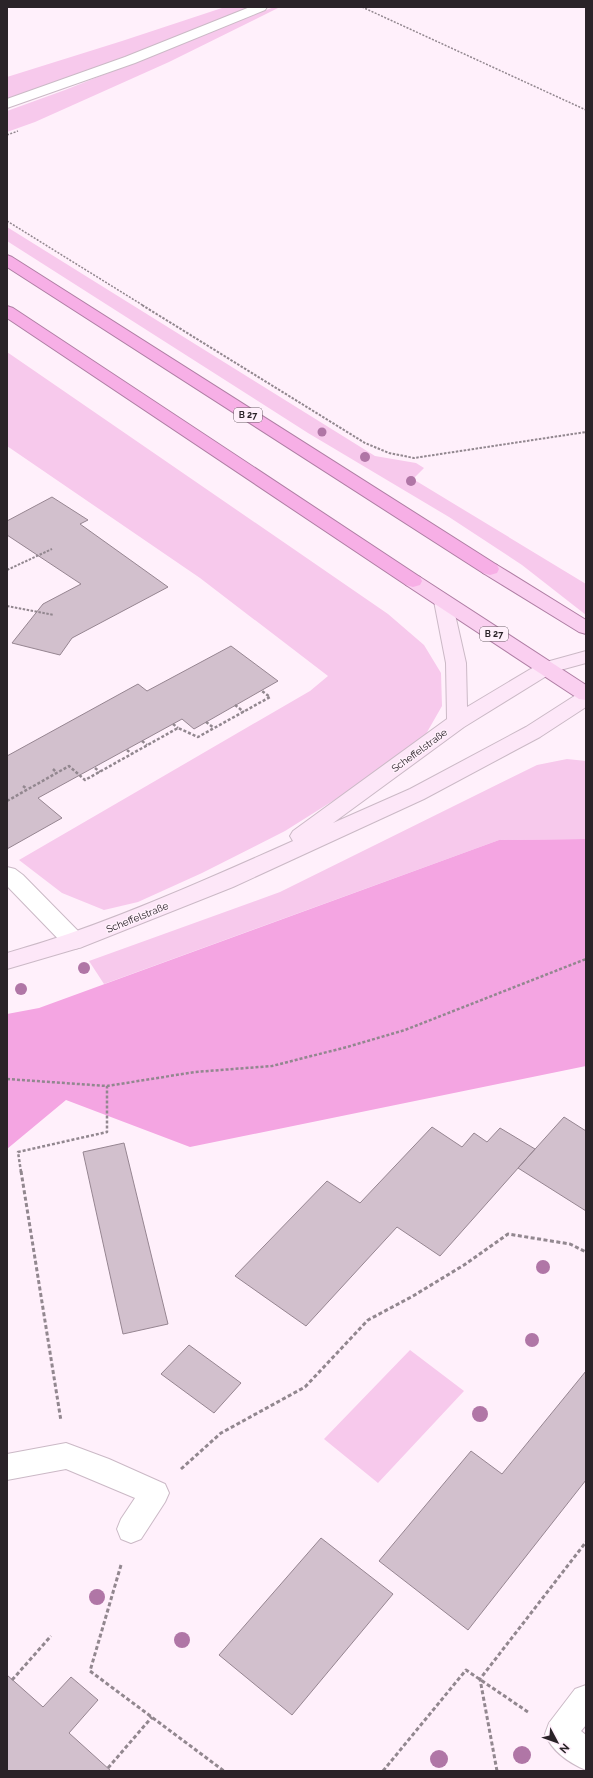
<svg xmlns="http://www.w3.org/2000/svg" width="593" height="1778" font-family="Raleway,sans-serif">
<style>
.green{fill:#f7c9ec}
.forest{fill:#f4a5e2}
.building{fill:#d2c0cd;stroke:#968591}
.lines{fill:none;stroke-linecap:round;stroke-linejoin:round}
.street-casing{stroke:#cbb9c6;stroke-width:2}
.secondary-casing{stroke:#cbb9c6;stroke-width:2}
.primary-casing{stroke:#af7ea4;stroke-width:2}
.highway-casing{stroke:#af7ea4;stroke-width:2}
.path-far3{stroke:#92878f;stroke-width:1.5;stroke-dasharray:2 1.5;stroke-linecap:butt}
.path-far2{stroke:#92878f;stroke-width:2;stroke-dasharray:2.5 1.5;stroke-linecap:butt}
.path-far1{stroke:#92878f;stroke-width:2.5;stroke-dasharray:3 2;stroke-linecap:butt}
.path{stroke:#92878f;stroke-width:3;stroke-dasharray:4 2.5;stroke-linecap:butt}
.street{fill:#fff;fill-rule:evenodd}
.secondary{fill:#fde7f8;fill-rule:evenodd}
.primary{fill:#facff0;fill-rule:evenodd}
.highway{fill:#f7afe6;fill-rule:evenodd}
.tree{fill:#b076a6}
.labels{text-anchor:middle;stroke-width:3;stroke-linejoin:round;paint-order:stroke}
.shield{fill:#fff0fb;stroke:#6a6067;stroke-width:1}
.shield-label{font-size:9px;font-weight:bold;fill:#2a2328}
.street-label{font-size:10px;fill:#2a2328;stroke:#fff0fb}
</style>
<rect width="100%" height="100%" fill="#fff0fb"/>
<path class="green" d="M225,7H249L110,63L7,99V77L122,41Z
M274,7H280L169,62L35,122L7,132V111L65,90Z
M7,227L375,456L416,463L424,468L413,479L586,584V615L522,565L449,517L308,433L7,241Z
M7,352L388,614L424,645L441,673L442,706L426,734L347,792L285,831L202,873L138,902L104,910L62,893L19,860L310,691L328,676L200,578L7,446Z
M567,759L586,761V839L499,840L104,984L89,961L280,892L537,765Z
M410,1350L464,1391L378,1483L324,1439Z"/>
<path class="forest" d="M586,839V1066L190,1147L66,1100L7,1149V1014L39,1008L499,840Z"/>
<path class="building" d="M52,497L88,520L80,524L168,587L72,638L60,655L12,643L43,604L81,584L7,535V521Z
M231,646L278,681L194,729L182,719L38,798L62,818L7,849V756L138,684L147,691Z
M564,1117L586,1131V1211L518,1168Z
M432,1127L462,1147L474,1133L487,1142L500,1128L535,1149L440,1256L397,1227L306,1326L235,1276L327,1181L360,1203Z
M124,1143L168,1324L123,1334L83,1152Z
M189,1345L241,1383L214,1413L161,1374Z
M586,1371V1480L468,1630L379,1561L471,1451L502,1474Z
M321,1538L393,1594L292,1715L219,1655Z
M7,1675L43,1707L71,1677L98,1700L69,1733L111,1771H7Z"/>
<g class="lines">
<g class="street-casing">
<path id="street" d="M250,7H267L265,10L135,63L7,108V99L125,57Z
M7,867L15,869L23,875L82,935L85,941L82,947L74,949L66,947L7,886Z
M66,1443L109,1459L165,1484L169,1493L165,1502L141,1539L131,1543L121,1539L117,1529L121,1519L135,1498L66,1469L7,1480V1454Z
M586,1685V1725L581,1731L586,1735V1770C569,1763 552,1751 545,1734L549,1723L575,1689Z"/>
</g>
<g class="secondary-casing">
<path id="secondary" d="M443,595L450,597L452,601L466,663L467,707L539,664L586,651V663L553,672L464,727L333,823L410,789L526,727L579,693L586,691V707L540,737L424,799L233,887L82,947L7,969V953C27,947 48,941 68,934C145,907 219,874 293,841L290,836L293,831L447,719L446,663L434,601L436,597Z"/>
</g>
<g class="primary-casing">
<path id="primary" d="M490,563L497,565L586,620V634L579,632L483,573L481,569L483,565Z
M413,575L420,577L586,685V700L579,699L406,585L404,581L406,577Z"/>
</g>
<g class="highway-casing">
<path id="highway" d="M7,255L12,257L497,565L499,569L497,573L490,575L483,573L7,267Z
M7,306L13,308L420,577L422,581L420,585L413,587L406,585L7,318Z"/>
</g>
<path class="path-far3" d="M362,7L586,110
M7,135L18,131
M7,221L144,306"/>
<path class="path-far2" d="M142,305L365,443L389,453L414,458L586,432
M7,570L52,549
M7,606L54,615"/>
<path class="path-far1" d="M235,705L244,712
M206,722L214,728
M173,724L178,728
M142,741L147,745
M127,750L132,754
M95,768L100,772
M53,769L57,773
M23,786L27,789
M7,801L69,766L85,780L178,728L198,737L270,697L262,691
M7,1079L107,1086L195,1072L272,1066L347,1047L405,1030L586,959
M21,1172L18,1152L107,1132V1086"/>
<path class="path" d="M21,1171L61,1421
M181,1469L221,1433L305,1387L368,1320L413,1296L464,1265L508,1234L570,1244L586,1252
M121,1565L90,1671L224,1771
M12,1680L51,1636
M108,1768L152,1717
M383,1771L466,1670L528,1712
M497,1771L480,1679L586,1542"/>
<use href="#street" class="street"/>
<use href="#secondary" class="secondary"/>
<use href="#primary" class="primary"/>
<use href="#highway" class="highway"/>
</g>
<g class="tree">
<circle cx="322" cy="432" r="4.5"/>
<circle cx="365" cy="457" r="5"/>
<circle cx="411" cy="481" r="5"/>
<circle cx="84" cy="968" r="6"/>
<circle cx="21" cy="989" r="6"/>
<circle cx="543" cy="1267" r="7"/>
<circle cx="532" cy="1340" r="7"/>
<circle cx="480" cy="1414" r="8"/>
<circle cx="97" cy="1597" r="8"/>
<circle cx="182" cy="1640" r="8"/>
<circle cx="522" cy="1755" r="9"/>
<circle cx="439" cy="1759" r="9"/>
</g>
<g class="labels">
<g class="shield">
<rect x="234" y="408" width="28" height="14" rx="3"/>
<rect x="480" y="627" width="28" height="14" rx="3"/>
</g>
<g class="shield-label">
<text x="248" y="418">B 27</text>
<text x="494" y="637">B 27</text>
</g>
<g class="street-label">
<text transform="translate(419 750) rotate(-36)" y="4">Scheffelstraße</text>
<text transform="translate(137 917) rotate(-22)" y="4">Scheffelstraße</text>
</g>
</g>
<rect width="593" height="1778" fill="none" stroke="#2a2328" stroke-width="16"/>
<g transform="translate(557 1742) rotate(131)" stroke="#fff0fb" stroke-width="3" paint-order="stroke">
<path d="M0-3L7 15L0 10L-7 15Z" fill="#2a2328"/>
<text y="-6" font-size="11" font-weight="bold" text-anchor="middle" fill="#2a2328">N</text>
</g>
</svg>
